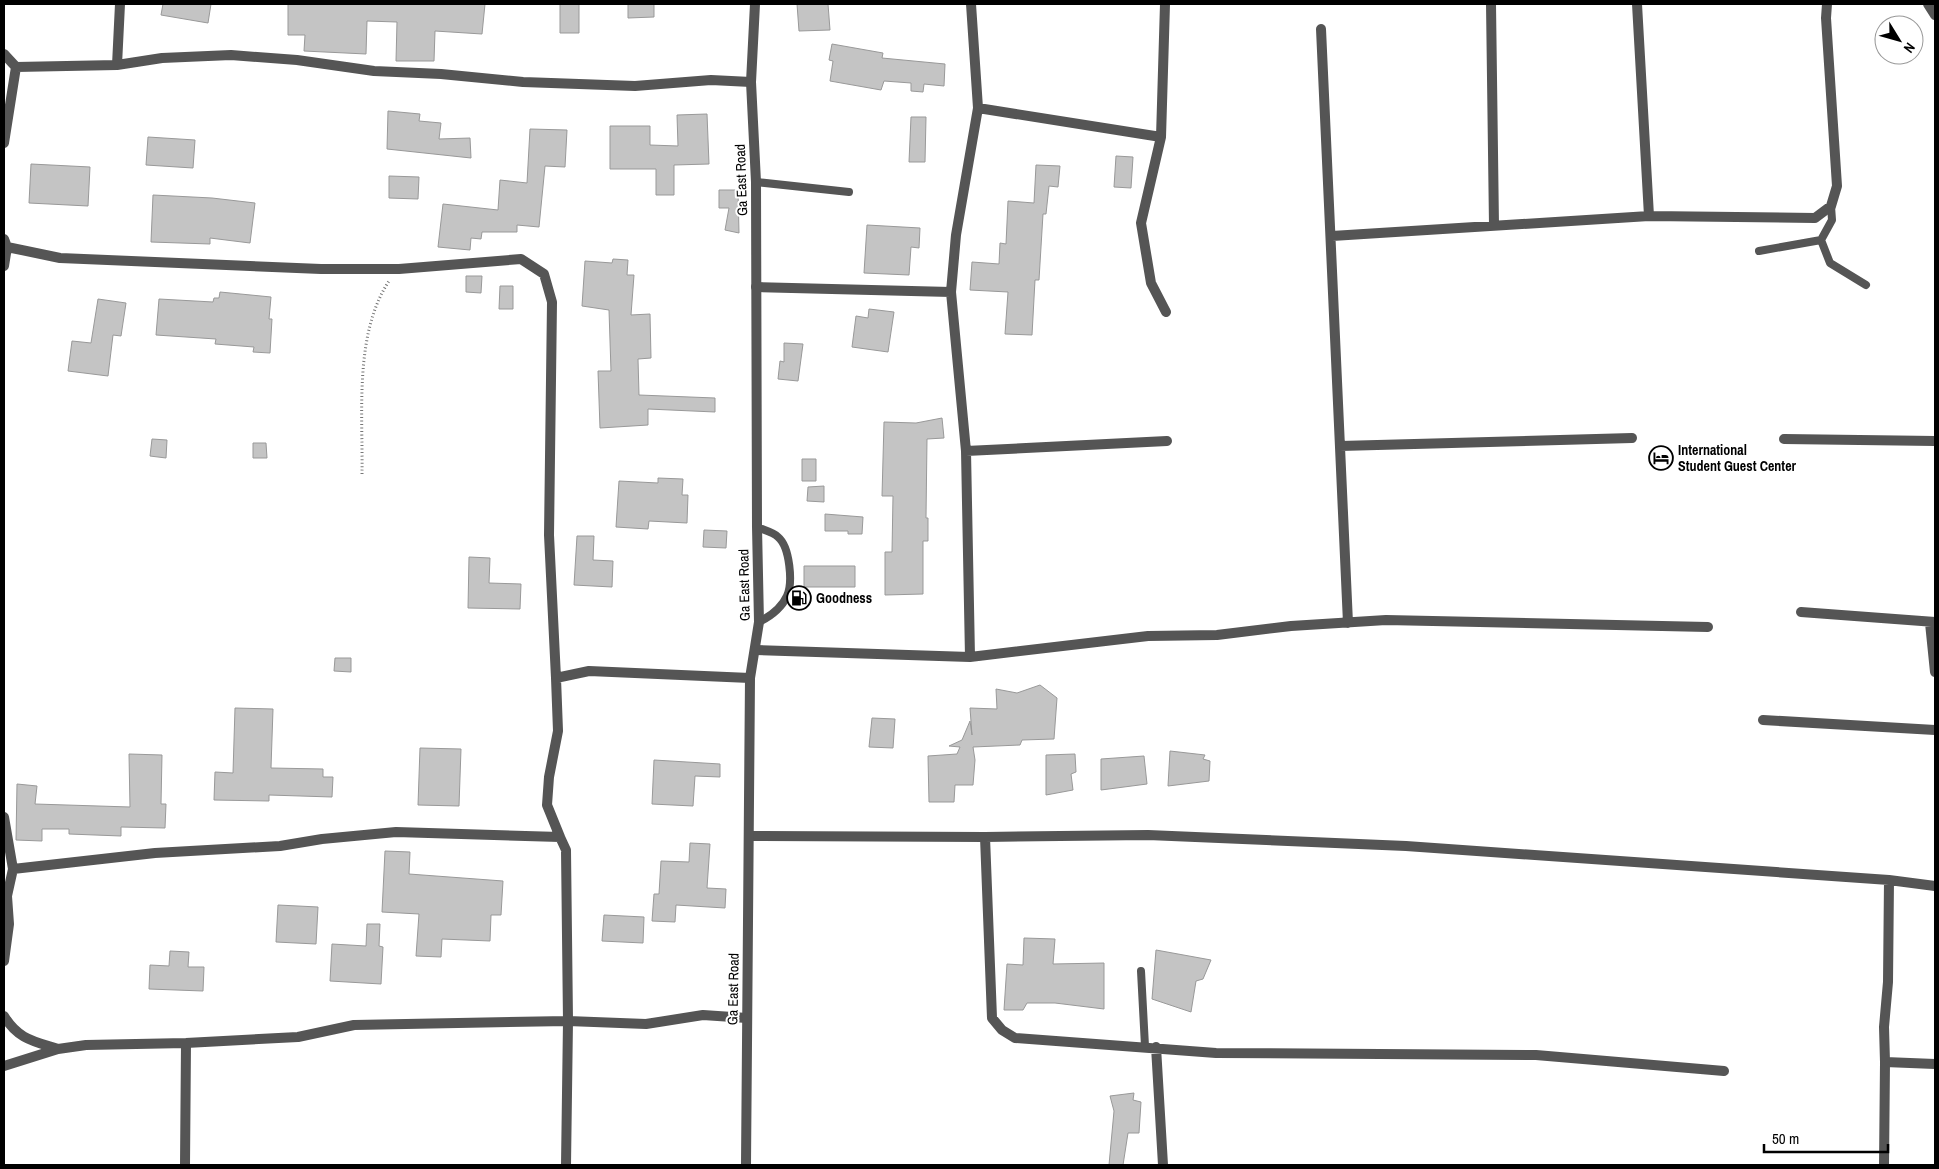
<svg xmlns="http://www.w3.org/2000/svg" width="1939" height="1169" font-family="'Archivo Narrow',sans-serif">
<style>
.building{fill:#c4c4c4;stroke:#999}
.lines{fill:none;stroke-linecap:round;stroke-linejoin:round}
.path{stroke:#777;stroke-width:3;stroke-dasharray:1 2.5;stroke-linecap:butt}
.service{stroke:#555;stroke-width:8}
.minor{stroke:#555;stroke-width:10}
.tertiary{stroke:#555;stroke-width:10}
.labels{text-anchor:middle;stroke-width:4;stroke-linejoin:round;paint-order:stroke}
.street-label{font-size:14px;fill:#000;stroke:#fff}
.poi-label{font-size:14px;font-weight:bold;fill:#000;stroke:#fff;text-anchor:start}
</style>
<rect width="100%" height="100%" fill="#fff"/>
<path class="building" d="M163,4H211L208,23L161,15Z
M288,4H485L482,34L435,31L434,61H396L397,22L367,21L366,54L304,51L305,35H288Z
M560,4H579V33H560Z
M628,4H654V17L628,18Z
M797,4H828L830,30L799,31Z
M832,44L883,53L882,58L945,64L944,86L924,84L923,92L911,91V83L884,81L881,90L830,81L833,61L829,60Z
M388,111L420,114L419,121L441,123L439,139L470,138L471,158L387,149Z
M707,114L709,164L674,165V195H656V169H610V126H650V145L678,146L677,115Z
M911,117H926L925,162H909Z
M530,129L567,130L565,167L545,166L539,227L517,225V232H482L481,239L471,238L470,250L438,247L443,204L498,210L500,180L527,183Z
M148,137L195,140L193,168L146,165Z
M1116,156L1133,157L1131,188L1114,187Z
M31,164L90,167L88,206L29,203Z
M1036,165L1060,166L1058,187L1049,186L1046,214H1043L1039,280H1035L1032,335L1005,334L1008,292L970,290L972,262L999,264L1000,243L1006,244L1008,201L1034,203Z
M389,176L419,177L418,199L389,198Z
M719,190H738L739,233L725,230L729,208H719Z
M153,195L212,198L255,203L250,243L210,238V244L151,242Z
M867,225L920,228L919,248L911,247L909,275L864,273Z
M613,259L628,260L627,275H634L631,315L650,314L651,358L638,359L639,395L715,398V412L648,409V425L600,428L598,371H611L609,310L582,306L585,261L612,263Z
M466,276H482L481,293L466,292Z
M500,286H513V309H499Z
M220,292L271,297L269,319H272L270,353L253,352L254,347L215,344L216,339L156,335L159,299L213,302L214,298H219Z
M98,299L126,303L121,336L113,335L108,376L68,371L72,341L91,343Z
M869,309L894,312L888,352L852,347L856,316L868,318Z
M784,343L803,344L798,381L778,379L780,361L784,362Z
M942,418L944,438L927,439L926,518H928V541H923V594L885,595V552H892L893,496H882L884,422L916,423Z
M152,439L167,440L166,458L150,456Z
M253,443H266L267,458H253Z
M802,459H816V481H802Z
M658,478L683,479L682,495H688L687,523L649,521L648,529L616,527L619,481L658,483Z
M824,486V502L807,501L808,487Z
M825,514L863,517L862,534H848V531H825Z
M704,530L727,531L726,548L703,547Z
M577,536H594L593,560L613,561L612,587L574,585Z
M469,557L490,558L489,583L521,584L520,609L468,608Z
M804,566H855V587H804Z
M335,658H351V672L334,671Z
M1040,685L1057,698L1054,739L1022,740L1020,745L973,747L975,760L973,785H955L954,802H929L928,756L957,754L960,747L949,746L962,740L970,721L972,735L970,708L997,709L996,689L1017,693Z
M235,708L273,709L271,768L323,769V777H333L332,797L269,795V801L214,800L215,772L233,773Z
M872,718L895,719L893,748L869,747Z
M420,748L461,749L459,806L418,805Z
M1170,751L1205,755L1203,759L1210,761L1209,781L1168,786Z
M129,754L162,755L161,804H166L165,828L121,827V836L69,834V829H42V841L16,840L17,784L37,786L35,804L130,807Z
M1075,754L1076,772L1071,774L1073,790L1046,795V755Z
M1144,756L1147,784L1101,790V759Z
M654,760L720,764V777L695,776L693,806L652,804Z
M690,843L710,844L707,888L726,889L725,908L676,905L675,922L652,921L654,894H659L661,861L689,862Z
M385,851L410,852L409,874L503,881L501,915H491L490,941L442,939L441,957L416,956L419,914L382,912Z
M278,905L318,907L316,944L276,942Z
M604,915L644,917L643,943L602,941Z
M367,924H380L379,946L383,947L381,984L330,981L332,944L366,946Z
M1024,938L1055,939L1053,964L1104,963V1009L1055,1003H1027L1023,1010H1004L1007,964L1023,965Z
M1156,950L1211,960L1203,979L1196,981L1191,1012L1152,999Z
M170,951L189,952L188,967H204L203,991L149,989L150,965L169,966Z
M1134,1093L1133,1100L1141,1102L1139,1133H1128L1123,1165H1109L1114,1111L1110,1096Z"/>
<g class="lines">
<path class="path" d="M362,474C363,413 354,334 389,281"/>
<path class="service" d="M756,182L849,192
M1821,240L1830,263L1866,285
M1759,251L1821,240L1832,220L1831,206
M757,527C763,530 773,532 778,537C790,547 793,583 787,596C781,609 771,616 759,622
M1141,971L1145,1046"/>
<path class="minor" d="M971,4L978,108
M1165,4L1161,137L1141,223L1151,283L1166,312
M1491,4L1494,226
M1928,4L1935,15
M1321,29L1348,623
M4,54L16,67
M117,65L120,4
M4,143L16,67L117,65L162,58L231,55L297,60L374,71L441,74L523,82L635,86L711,80L751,82
M1649,216L1815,218L1831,206L1837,186L1826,18L1827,4
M1332,236L1649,216L1637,4
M4,239L7,247L4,266
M7,247L60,258L321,269H399L521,259L544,274L552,302L549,535L556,678
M756,287L951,292L956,235L978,108L1161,137
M951,292L966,451L970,657
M1784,439L1935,441
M1340,446L1632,438
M966,451L1167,441
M1801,612L1935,622
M1930,623L1935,672
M756,650L970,657L1148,636L1217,635L1291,626L1386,620L1708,627
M1763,720L1935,730
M4,817L13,869L7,896L9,924L4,961
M749,836L985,837L1148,835L1406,846L1889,880L1935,886
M560,837L566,850L568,1021L566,1165
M985,837L992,1018L1002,1030L1015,1038L1216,1053L1536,1055L1724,1071
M13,869L155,853L280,846L322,839L396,832L560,837L547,805L549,777L558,731L556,678L589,671L750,678
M1889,880L1888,982L1884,1027L1885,1062L1935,1064
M4,1016C18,1039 33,1041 58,1049
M1156,1047L1163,1165
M4,1066L58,1049L86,1045L186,1043L298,1037L354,1025L568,1021L646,1024L703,1015L747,1018
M185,1165L186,1043
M1884,1165L1885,1062"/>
<path class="tertiary" d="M746,1165L750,678L759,622L757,527L756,182L751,82L755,4"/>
</g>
<defs>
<g id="hotel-ring" transform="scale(1.25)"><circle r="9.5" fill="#fff" stroke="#000" stroke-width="1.5"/><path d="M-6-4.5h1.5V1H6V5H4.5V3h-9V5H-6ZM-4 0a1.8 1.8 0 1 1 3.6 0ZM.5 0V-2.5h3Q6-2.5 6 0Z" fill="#000"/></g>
<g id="fuel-ring" transform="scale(1.25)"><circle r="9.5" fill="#fff" stroke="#000" stroke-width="1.5"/><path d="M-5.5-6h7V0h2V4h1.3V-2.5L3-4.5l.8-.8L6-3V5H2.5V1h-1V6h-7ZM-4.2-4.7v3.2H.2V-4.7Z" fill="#000"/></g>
</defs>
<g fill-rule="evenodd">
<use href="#hotel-ring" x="1661" y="458"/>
<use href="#fuel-ring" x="799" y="598"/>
</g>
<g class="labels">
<g class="street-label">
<text transform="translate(741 180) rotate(-92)" y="5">Ga East Road</text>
<text transform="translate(744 585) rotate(-91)" y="5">Ga East Road</text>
<text transform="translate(733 989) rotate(-89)" y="5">Ga East Road</text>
</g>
<g class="poi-label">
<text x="1678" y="455">International<tspan x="1678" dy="16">Student Guest Center</tspan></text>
<text x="816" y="603">Goodness</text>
</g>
</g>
<rect width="1939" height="1169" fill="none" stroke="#000000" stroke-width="10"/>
<g transform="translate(1899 40) rotate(127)"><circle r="24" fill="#ffffff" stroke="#999999"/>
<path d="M0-4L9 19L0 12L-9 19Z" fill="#000000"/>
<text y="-8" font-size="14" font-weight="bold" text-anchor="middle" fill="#000000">N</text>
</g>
<path d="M1764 1144v8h124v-8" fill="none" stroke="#000000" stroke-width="2.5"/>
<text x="1772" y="1144" font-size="15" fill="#000000" stroke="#ffffff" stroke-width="4" paint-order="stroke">50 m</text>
</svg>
